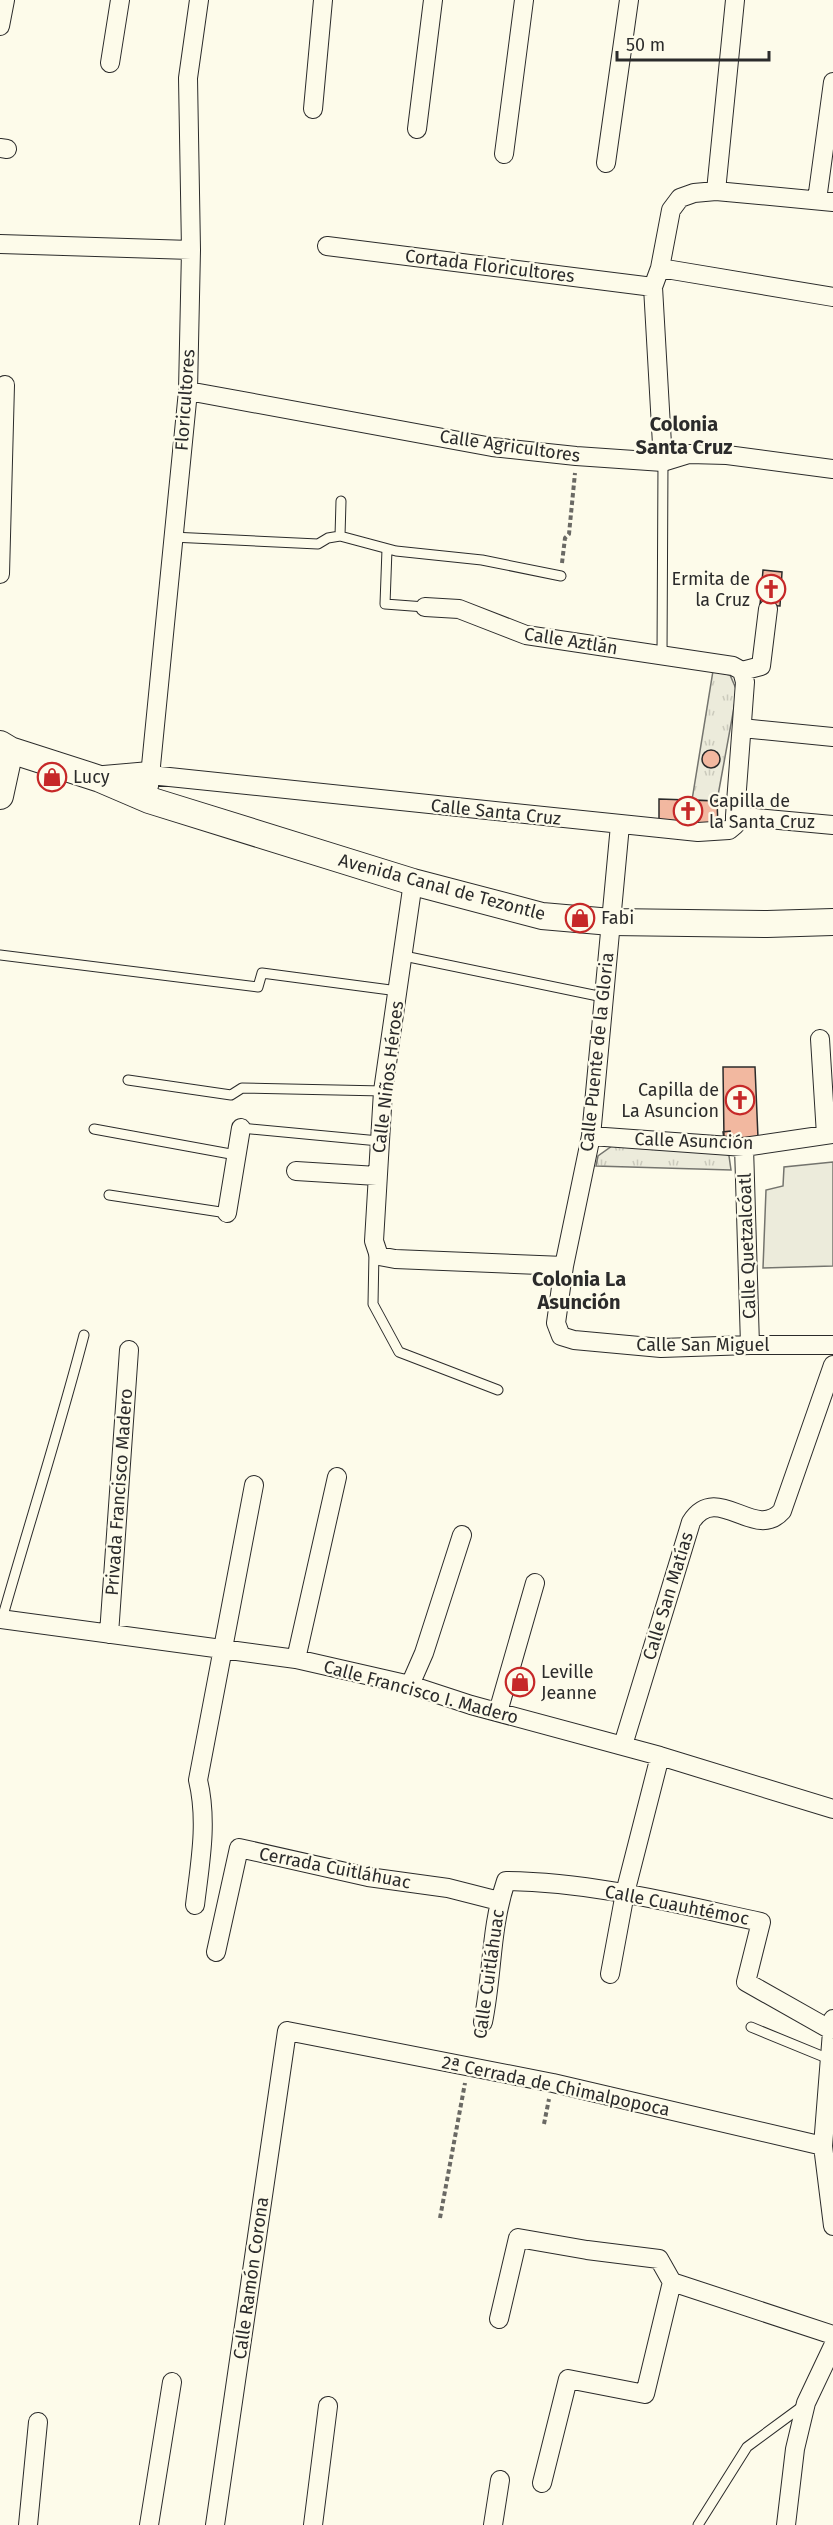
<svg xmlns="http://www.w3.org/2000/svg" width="833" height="2525" font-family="'Fira Sans',sans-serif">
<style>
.grass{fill:#ecebdb;stroke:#74746e;stroke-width:1.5}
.park{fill:url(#park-tufts);stroke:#74746e;stroke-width:1.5}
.building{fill:#f2b8a0;stroke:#2b2b2b;stroke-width:1.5}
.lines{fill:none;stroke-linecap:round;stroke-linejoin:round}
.lane-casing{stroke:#2b2b2b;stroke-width:11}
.street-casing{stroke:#2b2b2b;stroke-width:20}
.secondary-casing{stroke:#2b2b2b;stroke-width:28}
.path{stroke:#6a6964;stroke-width:4;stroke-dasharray:4.5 3;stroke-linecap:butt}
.lane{stroke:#fdfbea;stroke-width:9}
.street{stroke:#fdfbea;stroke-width:18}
.secondary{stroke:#fdfbea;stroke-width:26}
.labels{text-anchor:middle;stroke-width:4.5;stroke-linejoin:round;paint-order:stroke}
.street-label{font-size:18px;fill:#2b2b2b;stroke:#fdfbea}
.poi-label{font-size:18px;fill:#2b2b2b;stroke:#fdfbea;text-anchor:start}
.neighbourhood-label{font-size:20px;font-weight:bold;fill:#2b2b2b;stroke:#fdfbea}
</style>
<defs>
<pattern id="park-tufts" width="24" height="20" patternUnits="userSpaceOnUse" patternTransform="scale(1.5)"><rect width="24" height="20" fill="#ecebdb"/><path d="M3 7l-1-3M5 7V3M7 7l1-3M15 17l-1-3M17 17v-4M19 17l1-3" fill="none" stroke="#cbcabc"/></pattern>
</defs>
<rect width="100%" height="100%" fill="#fdfbea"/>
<path class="grass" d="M833,1162V1266L763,1268L766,1190L783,1186L784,1167Z"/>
<path class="park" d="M713,671L730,675L737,691L717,801L692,800Z
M612,1146L721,1150L729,1156L731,1170L596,1166L598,1156Z"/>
<path class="building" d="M763,570L782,572L780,606L760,605Z
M702 759a9 9 0 1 1 18 0a9 9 0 1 1-18 0Z
M659,799L717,801L718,826L659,825Z
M723,1067H755L758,1138L724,1139Z
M730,1131V1139H724L723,1132Z"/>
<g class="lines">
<g class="lane-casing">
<path id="lane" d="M340,536L341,501
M172,537L318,544L328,538L340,536L396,551L482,560L561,576
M387,549L385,604L425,607
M662,655L663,462
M0,955L258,987L262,973L398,991
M404,956L603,997
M128,1080L231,1095L242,1088L383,1091
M241,1128L379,1141
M94,1129L236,1155
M109,1195L227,1213
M374,1252L373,1304L399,1352L498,1390
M2,1619C29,1524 59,1431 84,1335
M751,2027L829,2059
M698,2525L747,2447L804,2405"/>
</g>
<g class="street-casing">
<path id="street" d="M0,26L5,0
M110,63L120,0
M313,109L323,0
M417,129L433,0
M0,148L7,149
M504,154L524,0
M606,163L629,0
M716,191L735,0
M817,200L833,82
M0,244L191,250
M327,246L653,287
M660,268L833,297
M188,391L492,447L576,456L663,462L689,454L727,455L833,469
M663,462L653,287L660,268L671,210L680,198L694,193L716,191L833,202
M0,574L5,385
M425,607L459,609L526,635L733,666L742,671
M742,671L761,666L768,609
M742,728L833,737
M150,775L698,832L729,830L735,825V816L833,825
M149,786L188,391L191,250L188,78L199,0
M735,816L745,682L742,671
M620,825L591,1136L564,1266L556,1323L561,1336L574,1340L661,1348L750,1345H833
M413,882L383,1091L374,1241L379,1256L395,1259L564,1266
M820,1039L826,1135
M591,1136L744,1147L833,1134
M744,1147L750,1345
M296,1171L377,1176
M227,1213L241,1128
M0,1619L296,1659L410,1685L471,1705L660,1756L833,1809
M109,1634L129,1350
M296,1659L337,1477
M410,1685L424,1653L462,1535
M498,1712L535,1583
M623,1745L691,1522C717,1481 755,1542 782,1511L833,1365
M195,1905C200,1863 208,1822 198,1780L254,1485
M216,1952L239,1848L368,1877L448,1888L499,1901
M610,1974L625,1893L660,1756
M833,2019L823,2146L833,2226
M483,2022C493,1973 490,1929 506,1881C592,1882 677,1904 761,1922L746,1982L831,2030
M672,2282L833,2335
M499,2319L518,2238L587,2250L659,2259L672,2282
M542,2483L568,2379L645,2394L672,2282
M28,2525L38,2422
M149,2525L172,2382
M215,2525L287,2031L553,2083L823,2146
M313,2525L328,2406
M493,2525L500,2480
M786,2525L795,2449L806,2403L833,2346"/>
</g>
<g class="secondary-casing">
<path id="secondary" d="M0,744L10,750L100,779L149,800L413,882L542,916L611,922L767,924L833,922
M104,779L150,775
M0,796L10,750"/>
</g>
<path class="path" d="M562,563L565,538L569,534L575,473
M544,2124L549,2099
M440,2218L465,2083"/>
<use href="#lane" class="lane"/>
<use href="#street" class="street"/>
<use href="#secondary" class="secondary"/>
</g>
<defs>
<g id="church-ring" transform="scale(1.5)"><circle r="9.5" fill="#fdfbea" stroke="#c62828" stroke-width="1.5"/><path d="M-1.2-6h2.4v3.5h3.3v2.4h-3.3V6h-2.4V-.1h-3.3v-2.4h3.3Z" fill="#c62828"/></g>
<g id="shop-ring" transform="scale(1.5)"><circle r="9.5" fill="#fdfbea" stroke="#c62828" stroke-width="1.5"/><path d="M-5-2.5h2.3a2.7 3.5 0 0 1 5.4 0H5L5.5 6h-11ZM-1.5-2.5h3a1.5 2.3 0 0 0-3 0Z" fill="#c62828"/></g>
</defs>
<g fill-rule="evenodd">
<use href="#church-ring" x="771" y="589"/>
<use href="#shop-ring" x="52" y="777"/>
<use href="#church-ring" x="688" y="811"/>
<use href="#shop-ring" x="580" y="918"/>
<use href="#church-ring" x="740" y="1100"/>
<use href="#shop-ring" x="520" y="1682"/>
</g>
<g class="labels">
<g class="street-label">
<text transform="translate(490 266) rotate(7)" y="6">Cortada Floricultores</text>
<text transform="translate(185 400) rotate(-86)" y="6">Floricultores</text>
<text transform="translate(510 446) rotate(8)" y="6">Calle Agricultores</text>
<text transform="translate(571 641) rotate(9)" y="6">Calle Aztlán</text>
<text transform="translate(496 812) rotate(6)" y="6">Calle Santa Cruz</text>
<text transform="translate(442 887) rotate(15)" y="6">Avenida Canal de Tezontle</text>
<text transform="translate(597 1052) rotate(-84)" y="6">Calle Puente de la Gloria</text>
<text transform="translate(388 1077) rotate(-83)" y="6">Calle Niños Héroes</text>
<text transform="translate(694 1141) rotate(2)" y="6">Calle Asunción</text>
<text transform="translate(747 1246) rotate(-92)" y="6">Calle Quetzalcóatl</text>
<text x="703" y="1351">Calle San Miguel</text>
<text transform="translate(119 1492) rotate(-86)" y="6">Privada Francisco Madero</text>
<text transform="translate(668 1596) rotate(-73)" y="6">Calle San Matías</text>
<text transform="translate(421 1692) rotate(15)" y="6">Calle Francisco I. Madero</text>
<text transform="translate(335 1868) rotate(11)" y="6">Cerrada Cuitláhuac</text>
<text transform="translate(677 1905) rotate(11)" y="6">Calle Cuauhtémoc</text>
<text transform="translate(489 1974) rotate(-82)" y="6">Calle Cuitláhuac</text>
<text transform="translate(556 2086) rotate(12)" y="6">2ª Cerrada de Chimalpopoca</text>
<text transform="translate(251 2278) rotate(-82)" y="6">Calle Ramón Corona</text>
</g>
<g class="poi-label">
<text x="750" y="585" text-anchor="end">Ermita de<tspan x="750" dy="21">la Cruz</tspan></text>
<text x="73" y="783">Lucy</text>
<text x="709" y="807">Capilla de<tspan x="709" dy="21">la Santa Cruz</tspan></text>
<text x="601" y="924">Fabi</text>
<text x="719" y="1096" text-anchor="end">Capilla de<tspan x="719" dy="21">La Asuncion</tspan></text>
<text x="541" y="1678">Leville<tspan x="541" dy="21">Jeanne</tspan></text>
</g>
<g class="neighbourhood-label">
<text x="684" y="431">Colonia<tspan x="684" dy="23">Santa Cruz</tspan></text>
<text x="579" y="1286">Colonia La<tspan x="579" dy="23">Asunción</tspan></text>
</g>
</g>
<path d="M617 51v9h152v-9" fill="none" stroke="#2b2b2b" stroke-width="3"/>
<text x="626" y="51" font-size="18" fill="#2b2b2b" stroke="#fdfbea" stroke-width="4.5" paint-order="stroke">50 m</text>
</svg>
